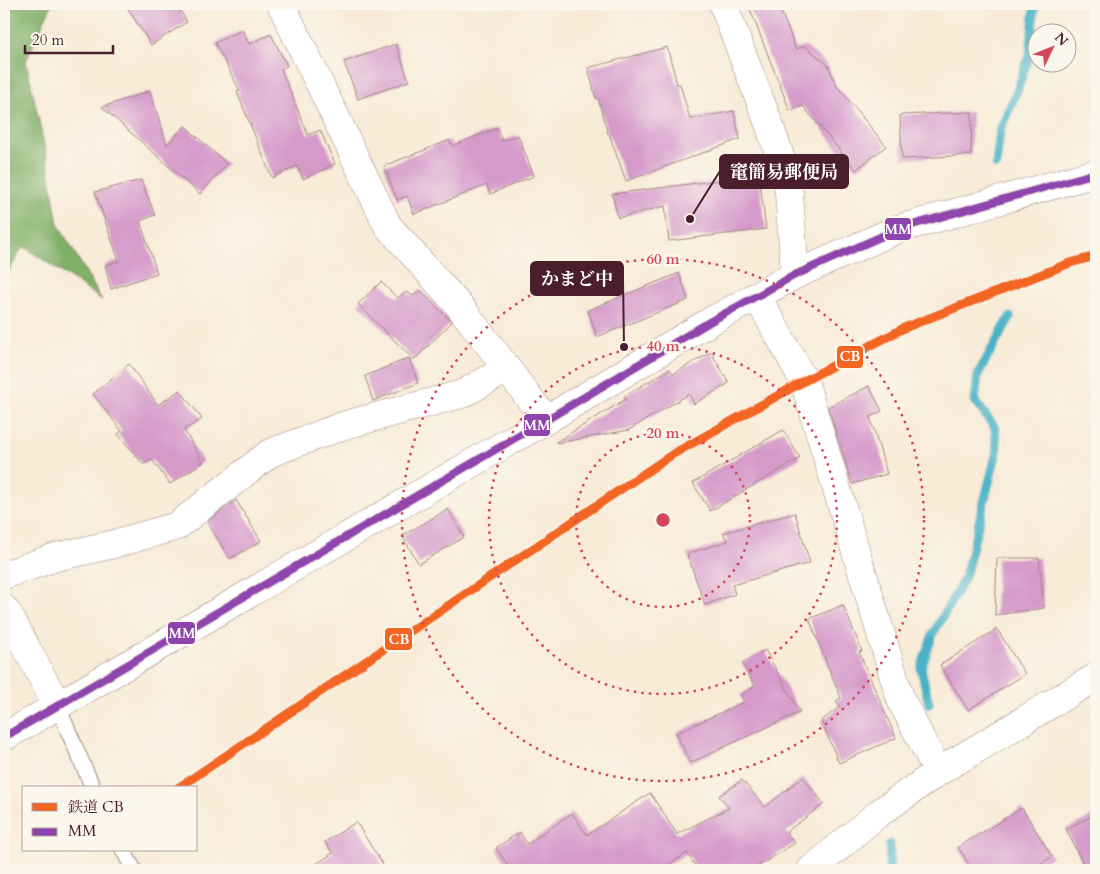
<svg xmlns="http://www.w3.org/2000/svg" width="1100" height="874" font-family="Cardo,'Noto Serif JP',serif">
<style>
.forest{fill:#80af68;stroke:#65674a}
.lines{fill:none;stroke-linecap:round;stroke-linejoin:round}
.stream{stroke:#48b2c6;stroke-width:9}
.building{fill:#d59aca}
.service-casing{stroke:#a18581;stroke-width:17}
.minor-casing{stroke:#a18581;stroke-width:29}
.secondary-casing{stroke:#a18581;stroke-width:29}
.service{stroke:#fff;stroke-width:15}
.minor{stroke:#fff;stroke-width:28}
.secondary{stroke:#fff;stroke-width:28}
.bus-1-casing{stroke:#fbf7ec;stroke-width:11}
.bus-1{stroke:#8e44ad;stroke-width:8}
.rail-1-casing{stroke:#fbf7ec;stroke-width:12}
.rail-1{stroke:#f26522;stroke-width:9}
.ring{fill:none;stroke:#d1495b;stroke-width:2.5;stroke-dasharray:2.5 5}
.centre{fill:#d1495b;stroke:#fbf7ec;stroke-width:2.5}
.ring-label{font-size:15px;text-anchor:middle;font-weight:bold;fill:#d1495b;stroke:#fbf7ec;stroke-width:5;stroke-linejoin:round;paint-order:stroke}
.leader{fill:none;stroke:#4a1f2b;stroke-width:2}
.callout-dot{fill:#4a1f2b;stroke:#fbf7ec;stroke-width:2}
.callout{fill:#4a1f2b;stroke:#4a1f2b;stroke-width:2}
.callout-label{font-size:18px;text-anchor:middle;font-weight:bold;fill:#fff}
.line-badge{stroke:#fbf7ec;stroke-width:2}
.badge-label{font-size:14px;text-anchor:middle;font-weight:bold;fill:#fff}
</style>
<rect width="100%" height="100%" fill="#fbf7ec"/>
<filter id="ink" filterUnits="userSpaceOnUse"><feTurbulence type="fractalNoise" baseFrequency=".02" numOctaves="2"/><feDisplacementMap in="SourceGraphic" scale="10" xChannelSelector="R" yChannelSelector="G"/><feConvolveMatrix kernelMatrix="1 2 1 2 8 2 1 2 1" color-interpolation-filters="sRGB"/></filter>
<filter id="wash" filterUnits="userSpaceOnUse"><feTurbulence type="fractalNoise" baseFrequency=".0096" numOctaves="4" result="noise"/><feDisplacementMap in="SourceGraphic" scale="20" xChannelSelector="R" yChannelSelector="G"/><feGaussianBlur stdDeviation="1.12" result="paint"/><feColorMatrix in="noise" values="0 0 0 0 0 0 0 0 0 0 0 0 0 0 0 0 0 1.4 0 .05"/><feComposite in="paint" operator="in"/></filter>
<g filter="url(#wash)">
<rect width="100%" height="100%" fill="#f8ebd7"/>
<path class="forest" d="M4,4H52L26,61L47,158L58,224L102,300L23,246L4,280Z"/>
<g class="lines">
<path class="stream" d="M996,165L1000,130L1015,96L1030,54L1035,4
M929,704L921,668L933,634L965,577L997,451L995,428L975,401L978,374L1010,317
M889,870L890,844"/>
</g>
<g id="blocks">
<path class="building" d="M125,4H176L187,22L151,45Z
M748,4H778L796,49L805,46L828,65L836,85L886,146L856,170L803,106L790,111Z
M242,30L249,44L271,34L287,66L281,69L308,135L320,130L335,164L303,179L297,166L272,178L237,92L240,91L215,43Z
M396,44L409,81L358,99L344,62Z
M667,47L677,84H680L690,119L734,111L740,139L626,181L609,134H608L598,98H596L588,68Z
M150,91L167,145L185,126L227,164L200,194L102,107Z
M972,112L971,155L902,159L900,115Z
M497,128L502,141L518,135L534,176L490,194L487,185L414,214L407,196L397,200L384,166L450,140L452,146Z
M759,175L766,229L669,241L665,206L618,218L612,194Z
M141,180L155,215L140,221L157,273L111,289L105,265L119,261L95,192Z
M679,273L688,300L597,337L588,310Z
M381,282L397,298L407,292L413,296L420,290L452,322L414,360L358,304Z
M711,352L729,383L694,404L689,394L629,430L557,443L556,442L626,399L624,396L670,369L673,374Z
M409,358L418,383L373,401L365,376Z
M129,364L158,405L180,390L202,419L184,430L203,462L170,484L152,460L143,464L118,434L122,431L93,394Z
M869,386L882,411L870,417L887,474L852,484L828,407Z
M783,430L800,458L710,511L693,483Z
M236,500L261,541L230,559L207,522Z
M448,509L464,537L419,564L402,536Z
M795,513L810,563L732,585L735,594L705,605L687,554L728,541L723,533Z
M997,558H1039L1044,608L995,615Z
M843,605L862,651L859,652L896,738L839,763L821,721L840,707L836,701L841,698L809,619Z
M997,629L1025,674L968,710L940,665Z
M765,650L800,712L690,763L676,733L744,702L740,695L755,686L742,663Z
M803,777L824,804L786,832L795,843L752,870H698L687,853L660,870H511L496,848L520,832L527,844L572,813L587,835L650,793L677,834L729,808L719,796L742,780L765,807Z
M1022,808L1052,857L1029,870H972L958,847Z
M1096,814V870H1086L1066,829Z
M356,822L386,870H307L333,853L325,842Z"/>
</g>
</g>
<g filter="url(#ink)">
<use href="#blocks" fill-opacity="0" stroke="#a18581" stroke-width="1"/>
<g class="lines">
<g class="service-casing">
<path id="service" d="M57,705L93,788
M123,850L134,870"/>
</g>
<g class="minor-casing">
<path id="minor" d="M281,4L388,226L461,308L546,420
M723,4L769,124L788,180L795,275
M757,296L804,381L901,700L938,772
M4,575L56,557L110,545L177,526L270,453L345,425L462,394L507,369
M4,609L8,614L57,705
M811,870L879,813L938,772L1096,677"/>
</g>
<g class="secondary-casing">
<path id="secondary" d="M4,737L546,420L711,321L795,275L898,229L1096,173"/>
</g>
<use href="#service" class="service"/>
<use href="#minor" class="minor"/>
<use href="#secondary" class="secondary"/>
<g class="bus-1-casing">
<path id="bus-1" d="M4,737L546,420L711,321L795,275L898,229L1096,173"/>
</g>
<use href="#bus-1" class="bus-1"/>
<g class="rail-1-casing">
<path id="rail-1" d="M178,788L673,454L804,381L904,328L1070,263L1096,256"/>
</g>
<use href="#rail-1" class="rail-1"/>
</g>
</g>
<g class="ring">
<circle cx="663" cy="520" r="87"/>
<circle cx="663" cy="520" r="174"/>
<circle cx="663" cy="520" r="261"/>
</g>
<circle cx="663" cy="520" r="8" class="centre"/>
<g class="ring-label">
<text x="663" y="264">60 m</text>
<text x="663" y="351">40 m</text>
<text x="663" y="438">20 m</text>
</g>
<path class="leader" d="M690 219L720 171M624 347L623 279"/>
<g class="callout-dot">
<circle cx="690" cy="219" r="5"/>
<circle cx="624" cy="347" r="5"/>
</g>
<g class="callout">
<rect x="720" y="155" width="128" height="33" rx="5"/>
<rect x="531" y="262" width="92" height="33" rx="5"/>
</g>
<g class="callout-label">
<text x="784" y="178">竃簡易郵便局</text>
<text x="577" y="285">かまど中</text>
</g>
<g class="line-badge">
<rect x="884" y="217" width="28" height="24" rx="5" fill="#8e44ad"/>
<rect x="836" y="345" width="28" height="24" rx="5" fill="#f26522"/>
<rect x="523" y="413" width="28" height="24" rx="5" fill="#8e44ad"/>
<rect x="167" y="621" width="29" height="24" rx="5" fill="#8e44ad"/>
<rect x="384" y="627" width="29" height="24" rx="5" fill="#f26522"/>
</g>
<g class="badge-label">
<text x="898" y="234">MM</text>
<text x="850" y="361">CB</text>
<text x="537" y="430">MM</text>
<text x="182" y="638">MM</text>
<text x="399" y="644">CB</text>
</g>
<rect width="1100" height="874" fill="none" stroke="#fbf7ec" stroke-width="20"/>
<rect x="22" y="786" width="175" height="65" fill="#fbf7ec" stroke="#b4a19f"/>
<rect x="32" y="803" width="25" height="8" fill="#f26522" stroke="#b4a19f"/>
<text x="68" y="812" font-size="15" fill="#4a1f2b">鉄道 CB</text>
<rect x="32" y="828" width="25" height="8" fill="#8e44ad" stroke="#b4a19f"/>
<text x="68" y="836" font-size="15" fill="#4a1f2b">MM</text>
<g transform="translate(1052 48) rotate(47)"><circle r="24" fill="#fbf7ec" stroke="#b4a19f"/>
<path d="M0-4L9 19L0 12L-9 19Z" fill="#d1495b"/>
<text y="-8" font-size="14" font-weight="bold" text-anchor="middle" fill="#4a1f2b">N</text>
</g>
<path d="M25 45v8h88v-8" fill="none" stroke="#4a1f2b" stroke-width="2.5"/>
<text x="32" y="45" font-size="15" fill="#4a1f2b" stroke="#fbf7ec" stroke-width="4" paint-order="stroke">20 m</text>
</svg>
